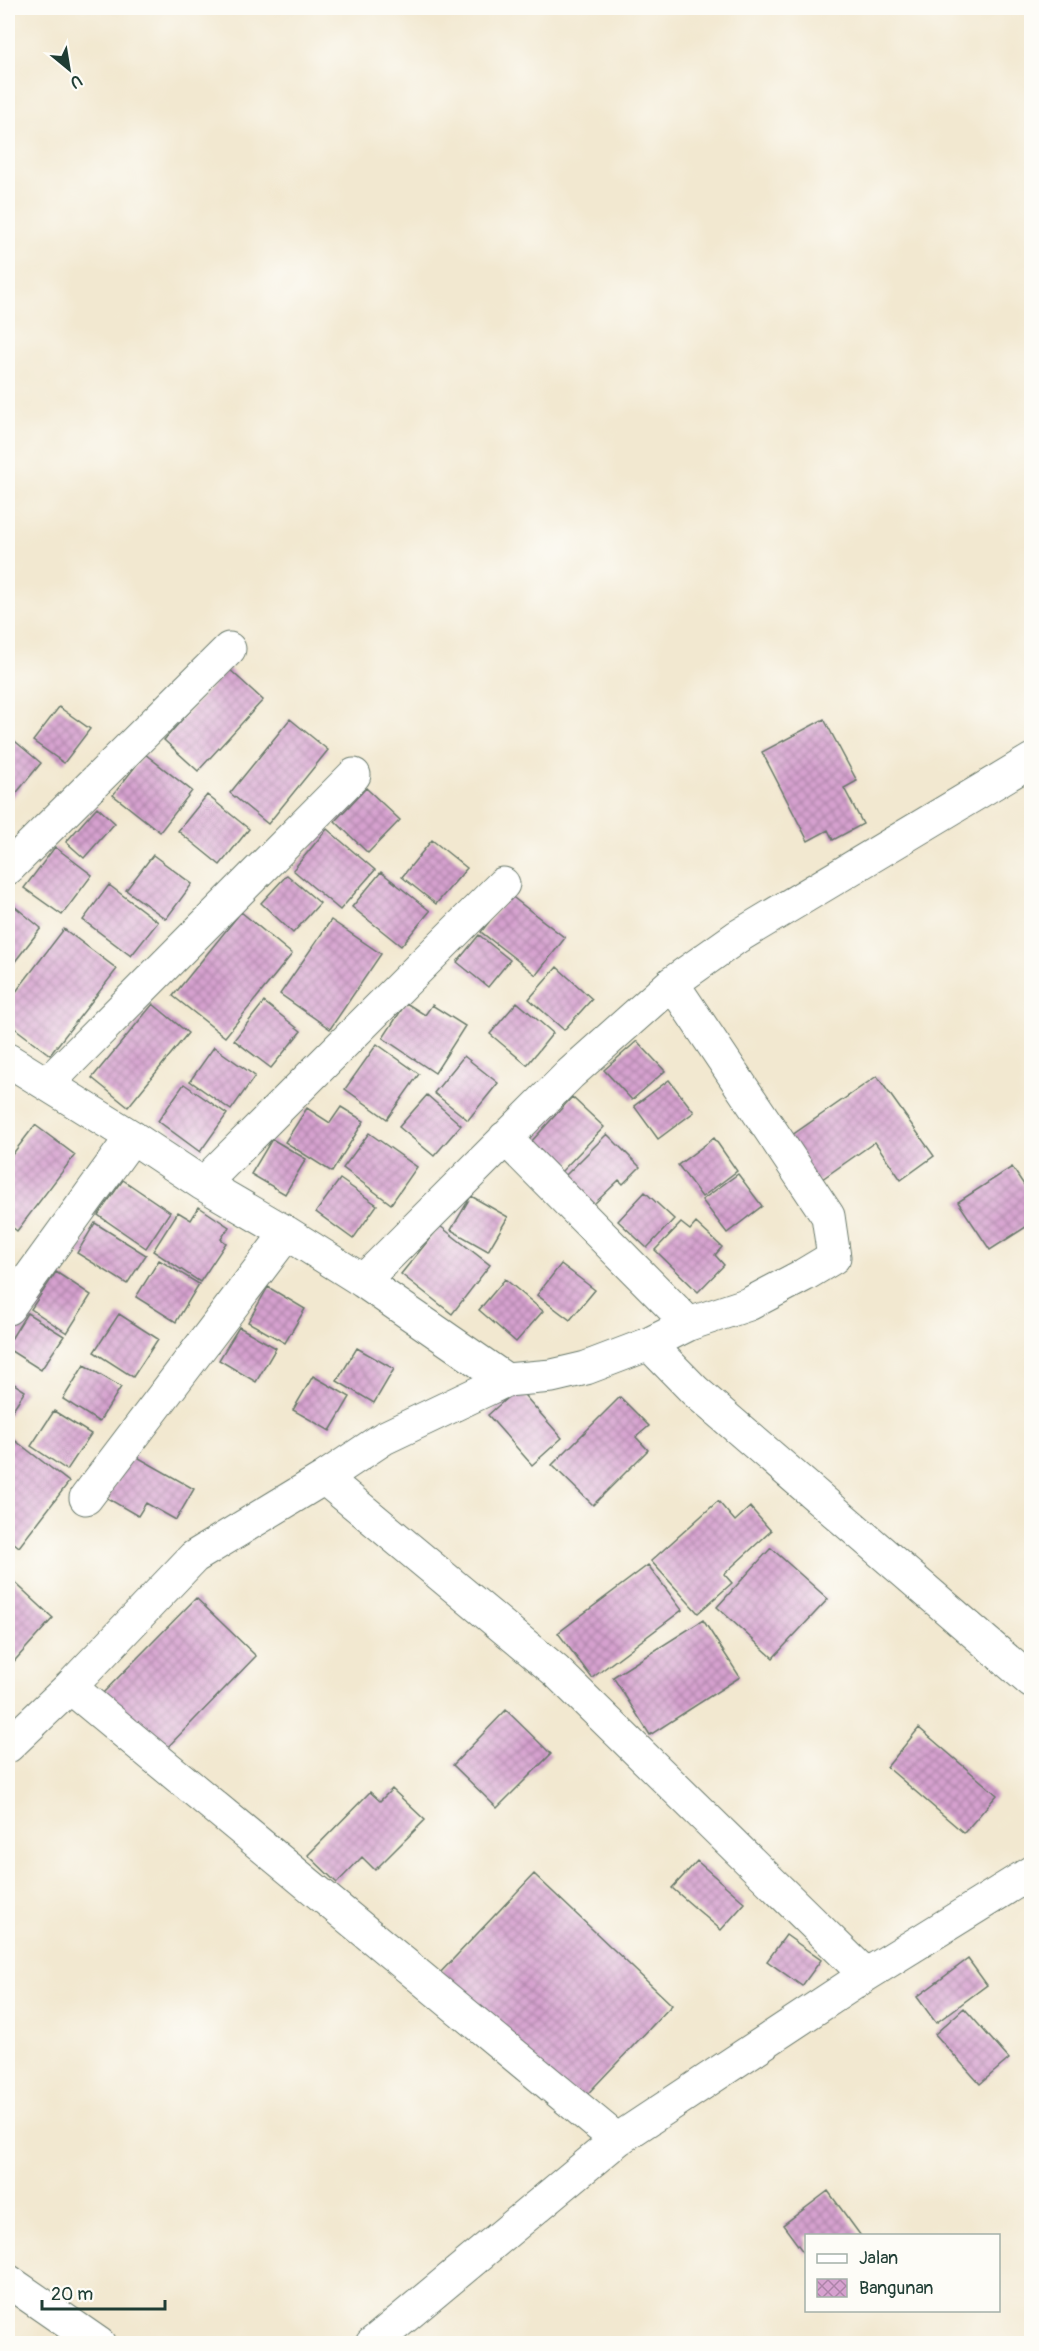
<svg xmlns="http://www.w3.org/2000/svg" width="1039" height="2351" font-family="Pangolin,sans-serif">
<style>
.building{fill:url(#building-cross-hatch)}
.lines{fill:none;stroke-linecap:round;stroke-linejoin:round}
.minor-casing{stroke:#69796b;stroke-width:35}
.minor{stroke:#fff;stroke-width:33}
</style>
<defs>
<pattern id="building-cross-hatch" width="8" height="8" patternUnits="userSpaceOnUse" patternTransform="scale(1.5)"><rect width="8" height="8" fill="#d6a1cf"/><path d="M0 0l8 8M0 8l8-8" fill="none" stroke="#ad84a9"/></pattern>
</defs>
<rect width="100%" height="100%" fill="#fdfcf7"/>
<filter id="ink" filterUnits="userSpaceOnUse"><feTurbulence type="fractalNoise" baseFrequency=".0167" numOctaves="2"/><feDisplacementMap in="SourceGraphic" scale="12" xChannelSelector="R" yChannelSelector="G"/><feConvolveMatrix kernelMatrix="1 2 1 2 8 2 1 2 1" color-interpolation-filters="sRGB"/></filter>
<filter id="wash" filterUnits="userSpaceOnUse"><feTurbulence type="fractalNoise" baseFrequency=".008" numOctaves="4" result="noise"/><feDisplacementMap in="SourceGraphic" scale="24" xChannelSelector="R" yChannelSelector="G"/><feGaussianBlur stdDeviation="1.35" result="paint"/><feColorMatrix in="noise" values="0 0 0 0 0 0 0 0 0 0 0 0 0 0 0 0 0 1.4 0 .05"/><feComposite in="paint" operator="in"/></filter>
<g filter="url(#wash)">
<rect width="100%" height="100%" fill="#f2e8d0"/>
<g id="blocks">
<path class="building" d="M228,668L263,700L198,771L164,740Z
M59,707L90,729L64,763L33,741Z
M290,719L328,750L268,824L230,793Z
M824,719L857,781L844,788L863,824L833,840L828,830L808,841L762,752Z
M10,737L41,763L9,802L8,740Z
M145,754L192,791L160,832L113,795Z
M366,788L400,820L368,853L335,821Z
M207,795L249,829L220,865L178,831Z
M97,807L115,823L84,858L66,842Z
M327,829L375,870L340,910L293,870Z
M432,840L467,868L436,904L402,877Z
M55,847L92,875L62,915L24,888Z
M153,855L192,884L166,919L126,890Z
M381,872L430,911L401,946L352,907Z
M287,875L320,903L293,933L261,903Z
M109,885L158,922L131,956L83,920Z
M510,895L565,938L536,975L481,932Z
M8,901L41,928L13,964L8,959Z
M241,912L292,954L225,1037L173,996Z
M331,920L381,954L330,1029L280,994Z
M64,929L117,969L50,1055L8,1023V1002Z
M479,935L510,960L488,987L457,962Z
M557,967L592,999L564,1030L529,999Z
M264,1002L301,1031L271,1068L234,1040Z
M517,1002L553,1033L527,1065L490,1034Z
M406,1003L425,1015L432,1005L465,1026L435,1073L383,1038Z
M153,1004L188,1033L128,1107L92,1078Z
M637,1041L665,1071L632,1100L604,1070Z
M377,1044L419,1074L387,1119L345,1089Z
M214,1047L255,1076L231,1110L190,1081Z
M464,1056L498,1083L468,1120L434,1093Z
M877,1076L934,1156L901,1180L875,1142L815,1184L785,1140Z
M669,1080L694,1112L658,1139L634,1106Z
M184,1084L227,1114L200,1152L158,1121Z
M427,1095L461,1125L434,1156L399,1127Z
M572,1097L604,1127L561,1172L530,1143Z
M341,1107L364,1121L332,1172L285,1142L307,1108L330,1123Z
M35,1125L75,1155L17,1231L8,1224V1160Z
M369,1133L417,1167L391,1204L343,1168Z
M607,1134L640,1167L623,1184L619,1180L594,1204L565,1176Z
M714,1138L737,1171L702,1197L678,1165Z
M272,1139L306,1159L285,1194L251,1174Z
M1012,1167L1032,1197V1223L990,1250L958,1202Z
M738,1174L762,1206L727,1233L702,1200Z
M340,1179L377,1205L353,1239L316,1212Z
M123,1180L170,1212L146,1248L98,1215Z
M645,1192L674,1219L647,1248L618,1221Z
M471,1196L508,1217L488,1251L451,1230Z
M199,1207L229,1227L221,1239L226,1243L200,1282L153,1251L178,1212L191,1220Z
M95,1223L146,1255L127,1284L77,1253Z
M681,1223L690,1230L696,1223L722,1247L715,1255L724,1265L698,1292L655,1250Z
M440,1226L490,1265L452,1314L401,1274Z
M159,1260L199,1284L176,1322L136,1297Z
M561,1264L595,1290L570,1320L537,1295Z
M56,1272L91,1295L67,1333L31,1309Z
M505,1279L543,1311L516,1342L479,1310Z
M268,1287L305,1309L285,1343L248,1322Z
M27,1313L64,1336L41,1370L8,1349V1344Z
M119,1314L158,1339L133,1377L94,1352Z
M239,1327L276,1348L256,1382L219,1360Z
M357,1348L394,1369L374,1403L337,1381Z
M84,1365L121,1387L99,1422L63,1399Z
M313,1376L350,1397L330,1431L293,1410Z
M8,1380L25,1391L8,1417Z
M518,1388L562,1438L532,1465L488,1415Z
M620,1397L649,1426L636,1437L648,1450L593,1505L552,1465Z
M54,1411L91,1434L67,1470L31,1446Z
M8,1435L69,1482L19,1547L8,1538Z
M132,1454L194,1489L176,1520L146,1503L138,1516L107,1498Z
M718,1501L735,1521L750,1507L771,1531L724,1574L732,1583L698,1613L651,1561Z
M771,1548L828,1599L773,1658L717,1607Z
M648,1565L682,1610L592,1678L558,1633Z
M8,1576L53,1618L8,1668Z
M196,1598L256,1656L163,1752L102,1694Z
M703,1620L740,1677L650,1735L613,1677Z
M506,1710L551,1754L497,1808L453,1765Z
M919,1728L997,1795L964,1833L887,1767Z
M392,1789L425,1820L375,1870L362,1857L337,1883L308,1855L370,1792L380,1801Z
M697,1861L745,1903L721,1930L672,1888Z
M534,1874L672,2005L576,2106L438,1975Z
M786,1935L821,1960L802,1986L767,1961Z
M968,1959L987,1985L936,2023L917,1997Z
M964,2008L1009,2059L980,2084L935,2034Z
M828,2191L861,2236H806V2256L783,2225Z"/>
</g>
</g>
<g filter="url(#ink)">
<use href="#blocks" fill-opacity="0" stroke="#69796b" stroke-width="1.5"/>
<g class="lines">
<g class="minor-casing">
<path id="minor" d="M8,868L229,649
M8,1060L132,1137L203,1184L287,1233L363,1281L506,1380
M47,1084L354,775
M505,1138L689,1324
M203,1184L503,884
M363,1281L570,1074L672,983L737,937L1032,760
M8,1308L132,1137
M649,1344L689,1324L749,1304L804,1275L834,1257L828,1216L672,983
M324,1478L556,1671L866,1975
M86,1498L287,1233
M70,1687L617,2140
M8,1746L70,1687L194,1557L324,1478L384,1438L506,1380L552,1376L586,1368L649,1344L695,1391L1032,1682
M8,2281L99,2344
M372,2344L617,2140L866,1975L1032,1872"/>
</g>
<use href="#minor" class="minor"/>
</g>
</g>
<rect width="1039" height="2351" fill="none" stroke="#fdfcf7" stroke-width="30"/>
<rect x="805" y="2234" width="195" height="78" fill="#fdfcf7" stroke="#a4b0a9" stroke-width="1.5"/>
<rect x="817" y="2254" width="30" height="9" fill="#ffffff" stroke="#a4b0a9" stroke-width="1.5"/>
<text x="859" y="2264" font-size="18" fill="#1f3d34">Jalan</text>
<rect x="817" y="2279" width="30" height="18" fill="url(#building-cross-hatch)" stroke="#a4b0a9" stroke-width="1.5"/>
<text x="859" y="2294" font-size="18" fill="#1f3d34">Bangunan</text>
<g transform="translate(69 69) rotate(150)" stroke="#fdfcf7" stroke-width="4.5" paint-order="stroke">
<path d="M0-4.5L10 22L0 15L-10 22Z" fill="#1f3d34"/>
<text y="-9" font-size="16" font-weight="bold" text-anchor="middle" fill="#1f3d34">U</text>
</g>
<path d="M42 2300v9h123v-9" fill="none" stroke="#1f3d34" stroke-width="3"/>
<text x="51" y="2300" font-size="18" fill="#1f3d34" stroke="#fdfcf7" stroke-width="4.5" paint-order="stroke">20 m</text>
</svg>
